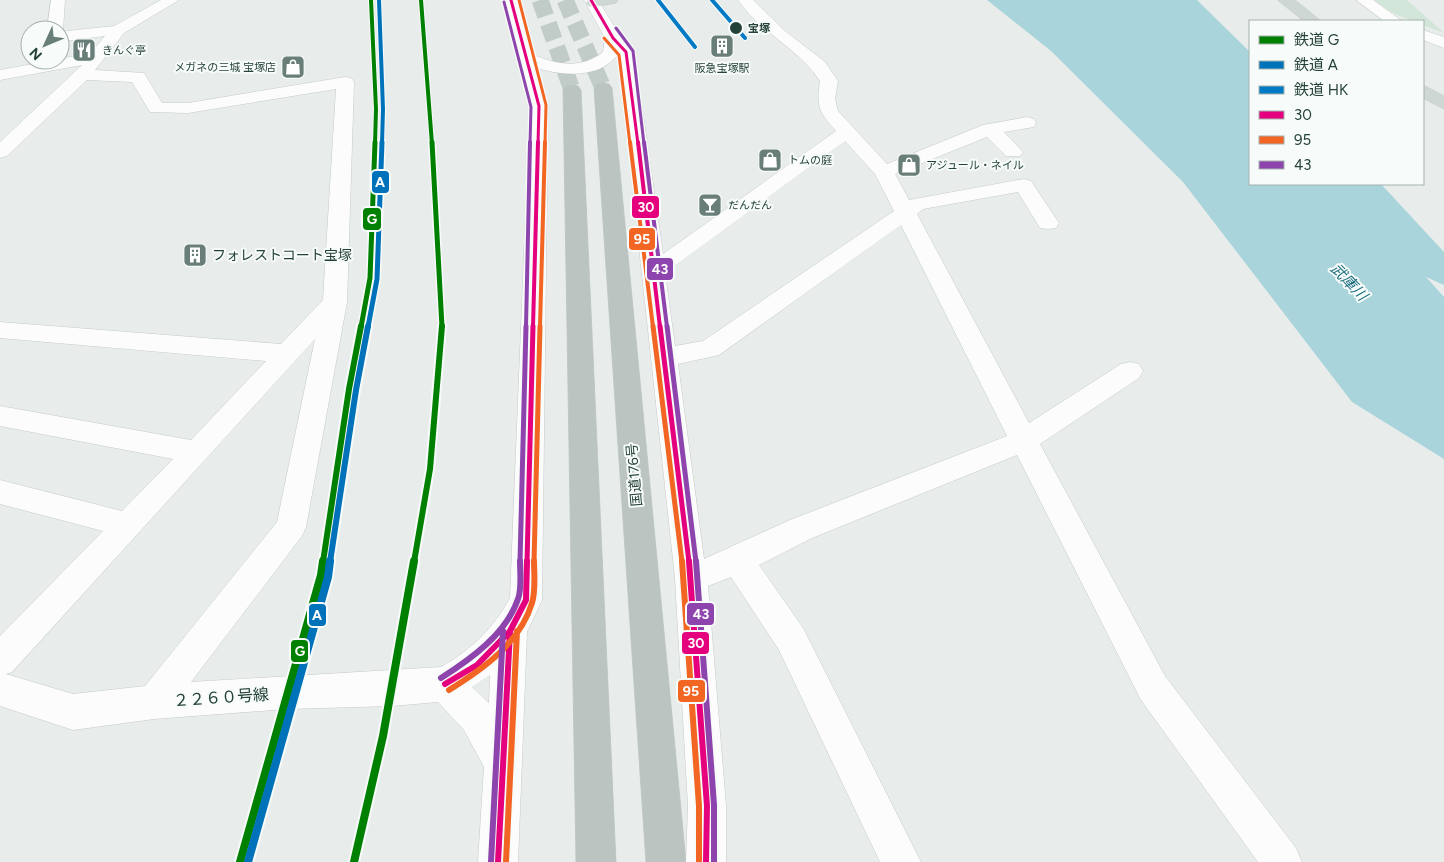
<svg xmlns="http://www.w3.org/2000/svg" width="1444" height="862" font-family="Figtree,'Noto Sans JP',sans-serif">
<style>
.green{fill:#d1e6d8}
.water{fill:#a9d4db}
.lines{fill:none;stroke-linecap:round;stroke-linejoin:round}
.highway-tunnel{stroke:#c1cbc8;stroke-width:17;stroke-dasharray:17 8;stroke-linecap:butt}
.minor-casing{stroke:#c5cac8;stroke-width:1}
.major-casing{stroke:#c3ccc9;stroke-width:1}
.highway-casing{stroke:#c3ccc9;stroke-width:1}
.minor{fill:#fcfcfc;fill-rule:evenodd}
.major{fill:#cfd7d5;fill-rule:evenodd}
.highway{fill:#bcc4c2;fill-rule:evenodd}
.bus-1-far3-casing{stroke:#f7fbf9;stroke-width:5.5}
.bus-1-far2-casing{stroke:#f7fbf9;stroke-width:7}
.bus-1-far1-casing{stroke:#f7fbf9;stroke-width:9}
.bus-1-casing{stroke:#f7fbf9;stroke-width:10}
.bus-2-far3-casing{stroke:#f7fbf9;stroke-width:5.5}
.bus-2-far2-casing{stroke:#f7fbf9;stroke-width:7}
.bus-2-far1-casing{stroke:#f7fbf9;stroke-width:9}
.bus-2-casing{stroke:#f7fbf9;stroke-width:10}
.bus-3-far3-casing{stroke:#f7fbf9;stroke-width:5.5}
.bus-3-far2-casing{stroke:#f7fbf9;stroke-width:7}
.bus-3-far1-casing{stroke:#f7fbf9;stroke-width:9}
.bus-3-casing{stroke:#f7fbf9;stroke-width:10}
.bus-1-far3{stroke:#e5007d;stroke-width:3}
.bus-1-far2{stroke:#e5007d;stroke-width:4}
.bus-1-far1{stroke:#e5007d;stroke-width:5}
.bus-1{stroke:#e5007d;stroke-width:6}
.bus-2-far3{stroke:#f26522;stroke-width:3}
.bus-2-far2{stroke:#f26522;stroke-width:4}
.bus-2-far1{stroke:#f26522;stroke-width:5}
.bus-2{stroke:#f26522;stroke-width:6}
.bus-3-far3{stroke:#8e44ad;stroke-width:3}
.bus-3-far2{stroke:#8e44ad;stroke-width:4}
.bus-3-far1{stroke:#8e44ad;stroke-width:5}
.bus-3{stroke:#8e44ad;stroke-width:6}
.rail-1-far3-casing{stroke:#f7fbf9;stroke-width:6}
.rail-1-far2-casing{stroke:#f7fbf9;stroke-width:8}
.rail-1-far1-casing{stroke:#f7fbf9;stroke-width:10}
.rail-1-casing{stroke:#f7fbf9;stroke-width:12}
.rail-2-far3-casing{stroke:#f7fbf9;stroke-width:6}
.rail-2-far2-casing{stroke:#f7fbf9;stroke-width:8}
.rail-2-far1-casing{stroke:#f7fbf9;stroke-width:10}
.rail-2-casing{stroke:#f7fbf9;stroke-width:12}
.rail-3-casing{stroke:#f7fbf9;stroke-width:6}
.rail-1-far3{stroke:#008000;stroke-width:4}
.rail-1-far2{stroke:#008000;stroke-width:5}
.rail-1-far1{stroke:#008000;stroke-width:6}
.rail-1{stroke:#008000;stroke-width:8}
.rail-2-far3{stroke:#0072ba;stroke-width:4}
.rail-2-far2{stroke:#0072ba;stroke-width:5}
.rail-2-far1{stroke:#0072ba;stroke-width:6}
.rail-2{stroke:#0072ba;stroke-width:8}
.rail-3{stroke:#007ac4;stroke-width:4}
.stop-dot{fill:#24423a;stroke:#f7fbf9;stroke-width:2}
.labels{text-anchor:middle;stroke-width:4;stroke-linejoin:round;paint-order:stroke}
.far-stop-label{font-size:11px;font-weight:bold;fill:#24423a;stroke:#f7fbf9;text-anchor:start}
.far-poi-label{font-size:11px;fill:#24423a;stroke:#f7fbf9;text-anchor:start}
.poi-label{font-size:14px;fill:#24423a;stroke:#f7fbf9;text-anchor:start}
.street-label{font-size:14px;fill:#24423a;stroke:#f7fbf9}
.water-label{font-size:15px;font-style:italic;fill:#1c6f80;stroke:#f7fbf9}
.near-street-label{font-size:16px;fill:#24423a;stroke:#f7fbf9}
.line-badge{stroke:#f7fbf9;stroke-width:2}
.badge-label{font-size:14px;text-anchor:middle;font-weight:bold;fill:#fff}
</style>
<rect width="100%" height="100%" fill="#e8edeb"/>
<path class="green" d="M1374,0H1407L1444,33L1423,25V21C1403,21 1389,11 1374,0Z"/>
<path class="water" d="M987,0H1197L1250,52V184H1381L1444,252V285L1426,277L1444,297V459L1352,402L1183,182L1051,51Z"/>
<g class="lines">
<path class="highway-tunnel" d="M540,0L572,90
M565,0L603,88"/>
<g class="minor-casing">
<path id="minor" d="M51,0H65L63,30L67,31L114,26L161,0H179L124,33L95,70L144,73L162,103H188L345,77L351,78L354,82L347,302L306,527L302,536L191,682L441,667C471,650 493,629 510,598L530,106L504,0H518L534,55C557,65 582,69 603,52L605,38L584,0H598L620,36L634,52L663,254L836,131C819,112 816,107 820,81C799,49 760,32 738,0H753L785,31L825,62L838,81L835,99L838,111L887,164L983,125L1027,117L1034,119L1036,123L1034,127L1004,132L1023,152L1020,156H1006L987,137L895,174L909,200L1024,179L1031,181L1059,223L1056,228L1048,229L1040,228L1018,192L923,209L917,214L1029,423L1121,364L1130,362L1139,364L1143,371L1139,378L1040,444L1165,676L1296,848L1302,862H1258L1141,700L1017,455L812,538L759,565L803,628L921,862H880L779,650L731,577L708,586L726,806V862H686L688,806L675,578L618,54C600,79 563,76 537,68L548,106L542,600L527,632L518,862H478L484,767L464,730L438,702L392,706L287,709L154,719L73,730L0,706V636L103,531L0,504V480L122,511L173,459L0,426V406L191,440L266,361L0,338V322L281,344L323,300L336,89L188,113L150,112L132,82L87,80L7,156L0,158V142L82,65L0,80V70L91,53L105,36L66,41L60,39V30H47ZM845,141L875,174L894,211L703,341L675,346L665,273ZM901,225L1007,436L790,520L704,559L678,364L719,355ZM315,339L277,522L145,686L73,694L6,674L12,672ZM490,675L489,703L472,687Z
M1356,0H1373L1402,21H1384Z
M1423,30L1444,37V48L1423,40Z"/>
</g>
<g class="major-casing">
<path id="major" d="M588,0H618L616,3L593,7L588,6L586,3Z
M1278,0H1295L1321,21H1304Z
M1423,85L1444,96V109L1423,98Z"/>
</g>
<g class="highway-casing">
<path id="highway" d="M603,83L609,84L612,88L686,862H646L594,88L597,84Z
M572,85L578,86L581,90L616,862H576L563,90L566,86Z"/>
</g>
<use href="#minor" class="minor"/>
<use href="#major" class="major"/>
<use href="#highway" class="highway"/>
<g class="bus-1-far3-casing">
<path id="bus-1-far3" d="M511,0L539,106L538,144
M591,0L613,38L626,52L638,144"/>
</g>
<g class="bus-1-far2-casing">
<path id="bus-1-far2" d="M638,142L660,327
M533,327L538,142"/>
</g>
<g class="bus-1-far1-casing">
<path id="bus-1-far1" d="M660,326L689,562
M527,562L533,326"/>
</g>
<g class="bus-1-casing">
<path id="bus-1" d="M689,561L707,806L706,862
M445,684L477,665L510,631L526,600L527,561
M498,862L510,631"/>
</g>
<g class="bus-2-far3-casing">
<path id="bus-2-far3" d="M519,0L546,105L545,144
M604,38L619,55L630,144"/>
</g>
<g class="bus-2-far2-casing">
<path id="bus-2-far2" d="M630,142L653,327
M540,327L545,142"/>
</g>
<g class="bus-2-far1-casing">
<path id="bus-2-far1" d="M653,326L682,562
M534,562L540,326"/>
</g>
<g class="bus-2-casing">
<path id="bus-2" d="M682,561L699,806V862
M449,690C483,669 520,643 532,603C536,590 534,573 534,561
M506,862L517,631"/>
</g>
<g class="bus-3-far3-casing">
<path id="bus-3-far3" d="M504,2L531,107L530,144
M616,28L633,51L644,144"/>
</g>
<g class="bus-3-far2-casing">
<path id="bus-3-far2" d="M644,142L667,327
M526,327L530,142"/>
</g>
<g class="bus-3-far1-casing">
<path id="bus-3-far1" d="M667,326L696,562
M520,562L526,326"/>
</g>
<g class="bus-3-casing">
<path id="bus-3" d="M696,561L714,805V862
M441,678C471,659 506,634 518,599C522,589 520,572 520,561
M491,862L503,631"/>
</g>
<use href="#bus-1-far3" class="bus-1-far3"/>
<use href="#bus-1-far2" class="bus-1-far2"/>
<use href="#bus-1-far1" class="bus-1-far1"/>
<use href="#bus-1" class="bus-1"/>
<use href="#bus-2-far3" class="bus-2-far3"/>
<use href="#bus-2-far2" class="bus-2-far2"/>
<use href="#bus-2-far1" class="bus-2-far1"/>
<use href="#bus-2" class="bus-2"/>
<use href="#bus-3-far3" class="bus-3-far3"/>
<use href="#bus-3-far2" class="bus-3-far2"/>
<use href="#bus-3-far1" class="bus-3-far1"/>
<use href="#bus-3" class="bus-3"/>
<g class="rail-1-far3-casing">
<path id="rail-1-far3" d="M371,0L376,109L375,144
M421,0L432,144"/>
</g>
<g class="rail-1-far2-casing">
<path id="rail-1-far2" d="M432,142L442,327
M361,327L370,278L375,142"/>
</g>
<g class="rail-1-far1-casing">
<path id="rail-1-far1" d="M323,562L349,389L361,326
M414,562L430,469L442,326"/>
</g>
<g class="rail-1-casing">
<path id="rail-1" d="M240,862L321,575L323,561
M354,862L383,736L414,561"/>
</g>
<g class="rail-2-far3-casing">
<path id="rail-2-far3" d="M379,0L383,109L382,144"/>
</g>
<g class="rail-2-far2-casing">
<path id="rail-2-far2" d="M368,327L377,279L382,142"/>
</g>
<g class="rail-2-far1-casing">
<path id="rail-2-far1" d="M330,562L356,390L368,326"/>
</g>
<g class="rail-2-casing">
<path id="rail-2" d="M248,862L328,577L330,561"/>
</g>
<g class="rail-3-casing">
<path id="rail-3" d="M658,0L695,47
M712,0L745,38"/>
</g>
<use href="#rail-1-far3" class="rail-1-far3"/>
<use href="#rail-1-far2" class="rail-1-far2"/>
<use href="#rail-1-far1" class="rail-1-far1"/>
<use href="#rail-1" class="rail-1"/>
<use href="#rail-2-far3" class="rail-2-far3"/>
<use href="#rail-2-far2" class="rail-2-far2"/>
<use href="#rail-2-far1" class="rail-2-far1"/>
<use href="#rail-2" class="rail-2"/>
<use href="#rail-3" class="rail-3"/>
</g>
<defs>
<g id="building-square" transform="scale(1.25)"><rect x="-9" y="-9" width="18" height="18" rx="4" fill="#697e78" stroke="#f7fbf9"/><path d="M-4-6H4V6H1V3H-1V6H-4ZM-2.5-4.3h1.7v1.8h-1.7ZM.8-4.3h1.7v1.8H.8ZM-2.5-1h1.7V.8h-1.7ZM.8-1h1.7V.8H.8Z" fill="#fff"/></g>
<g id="restaurant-square" transform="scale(1.25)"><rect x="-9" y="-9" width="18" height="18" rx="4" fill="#697e78" stroke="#f7fbf9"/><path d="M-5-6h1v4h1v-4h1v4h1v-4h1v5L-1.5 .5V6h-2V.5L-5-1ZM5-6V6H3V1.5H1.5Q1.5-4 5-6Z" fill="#fff"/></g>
<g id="shop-square" transform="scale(1.25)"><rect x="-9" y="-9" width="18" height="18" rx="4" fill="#697e78" stroke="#f7fbf9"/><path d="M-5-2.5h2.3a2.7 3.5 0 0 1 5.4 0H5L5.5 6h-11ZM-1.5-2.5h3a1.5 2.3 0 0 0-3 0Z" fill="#fff"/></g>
<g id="bar-square" transform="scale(1.25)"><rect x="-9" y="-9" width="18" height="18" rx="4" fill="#697e78" stroke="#f7fbf9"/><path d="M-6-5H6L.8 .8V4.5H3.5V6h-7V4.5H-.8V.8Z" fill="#fff"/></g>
</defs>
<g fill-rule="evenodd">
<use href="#building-square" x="722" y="46"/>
<use href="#restaurant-square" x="84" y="50"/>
<use href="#shop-square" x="293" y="67"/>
<use href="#shop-square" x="770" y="160"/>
<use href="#shop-square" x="909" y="165"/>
<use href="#bar-square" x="710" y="205"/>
<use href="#building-square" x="195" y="255"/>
</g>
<circle class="stop-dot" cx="736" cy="28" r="7"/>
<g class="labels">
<g class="far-stop-label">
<text x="748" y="32">宝塚</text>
</g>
<g class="far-poi-label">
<text x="102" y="54">きんぐ亭</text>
<text x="276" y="71" text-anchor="end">メガネの三城 宝塚店</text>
<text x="722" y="72" text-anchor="middle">阪急宝塚駅</text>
<text x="788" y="164">トムの庭</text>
<text x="926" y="169">アジュール・ネイル</text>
<text x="728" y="209">だんだん</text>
</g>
<g class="poi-label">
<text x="212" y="260">フォレストコート宝塚</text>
</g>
<g class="street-label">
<text transform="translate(634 475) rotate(-95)" y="5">国道176号</text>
</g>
<g class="water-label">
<text transform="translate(1349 282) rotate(46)" y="5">武庫川</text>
</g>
<g class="near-street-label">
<text transform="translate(221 697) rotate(-4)" y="6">２２６０号線</text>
</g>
</g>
<g class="line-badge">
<rect x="371" y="170" width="19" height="24" rx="5" fill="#0072ba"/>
<rect x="631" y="195" width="29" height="24" rx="5" fill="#e5007d"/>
<rect x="362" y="207" width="20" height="24" rx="5" fill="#008000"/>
<rect x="628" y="227" width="28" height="24" rx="5" fill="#f26522"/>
<rect x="646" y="257" width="28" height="24" rx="5" fill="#8e44ad"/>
<rect x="686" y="602" width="29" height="24" rx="5" fill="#8e44ad"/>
<rect x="308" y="603" width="19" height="24" rx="5" fill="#0072ba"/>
<rect x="681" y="631" width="29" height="24" rx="5" fill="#e5007d"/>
<rect x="290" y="639" width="19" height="24" rx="5" fill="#008000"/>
<rect x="677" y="679" width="29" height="24" rx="5" fill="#f26522"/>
</g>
<g class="badge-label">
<text x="380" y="187">A</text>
<text x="646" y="212">30</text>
<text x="372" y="224">G</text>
<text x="642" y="244">95</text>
<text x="660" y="274">43</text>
<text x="701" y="619">43</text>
<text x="317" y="620">A</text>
<text x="696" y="648">30</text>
<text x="300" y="656">G</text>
<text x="691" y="696">95</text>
</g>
<rect x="1249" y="20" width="175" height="165" fill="#f7fbf9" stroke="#a3b1ad"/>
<rect x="1259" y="36" width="25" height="8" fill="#008000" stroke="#a3b1ad"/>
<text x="1294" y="45" font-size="15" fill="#24423a">鉄道 G</text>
<rect x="1259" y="61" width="25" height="8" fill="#0072ba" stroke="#a3b1ad"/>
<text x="1294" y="70" font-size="15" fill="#24423a">鉄道 A</text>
<rect x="1259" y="86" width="25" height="8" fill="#007ac4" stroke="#a3b1ad"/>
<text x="1294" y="95" font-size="15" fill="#24423a">鉄道 HK</text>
<rect x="1259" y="111" width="25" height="8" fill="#e5007d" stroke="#a3b1ad"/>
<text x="1294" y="120" font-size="15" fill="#24423a">30</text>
<rect x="1259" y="136" width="25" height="8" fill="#f26522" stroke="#a3b1ad"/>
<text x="1294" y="145" font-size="15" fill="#24423a">95</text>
<rect x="1259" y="161" width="25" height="8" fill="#8e44ad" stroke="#a3b1ad"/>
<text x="1294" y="170" font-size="15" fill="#24423a">43</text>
<g transform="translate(45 45) rotate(226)"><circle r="24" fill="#f7fbf9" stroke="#a3b1ad"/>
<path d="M0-4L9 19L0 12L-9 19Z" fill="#697e78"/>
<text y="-8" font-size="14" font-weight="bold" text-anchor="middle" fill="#24423a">N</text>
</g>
</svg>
